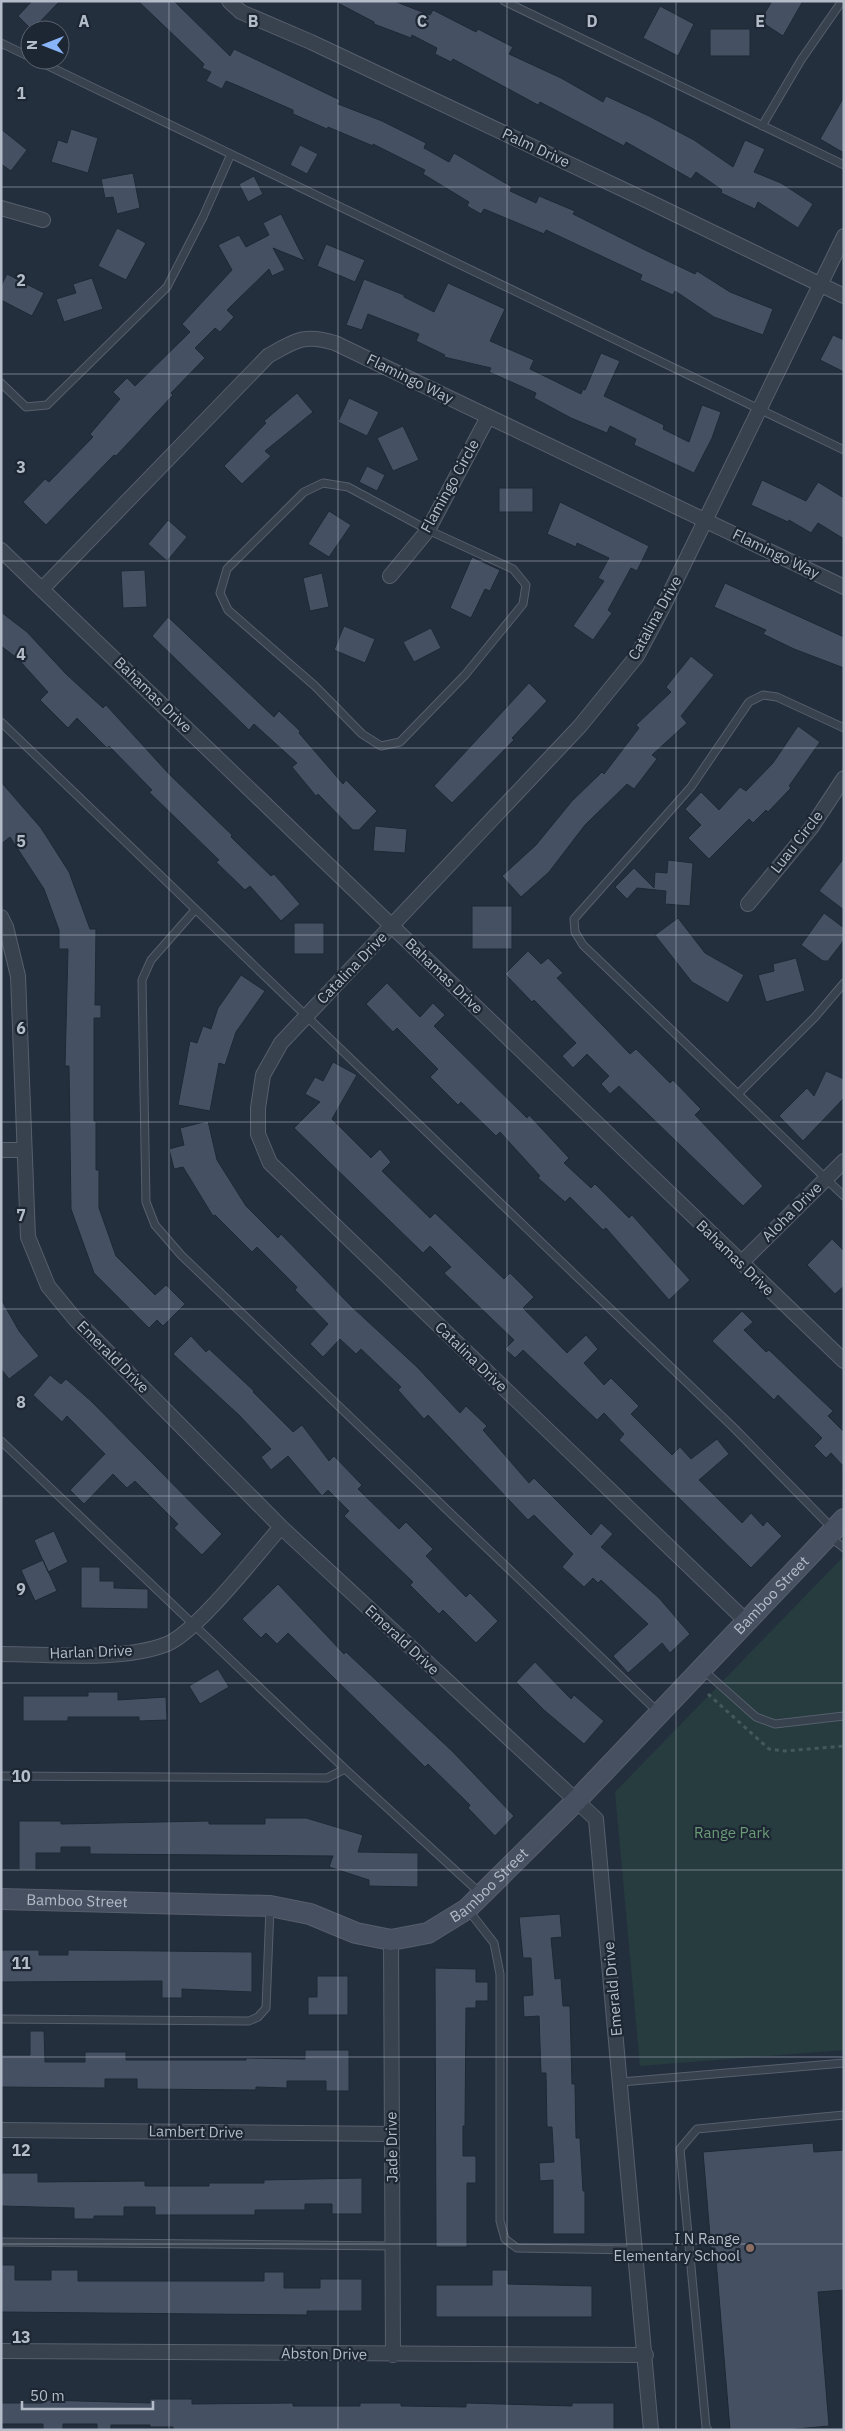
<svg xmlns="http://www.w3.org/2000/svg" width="845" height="2431" font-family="'IBM Plex Sans',sans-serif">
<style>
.green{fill:#263c3f}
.building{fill:#455162;stroke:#1f2835}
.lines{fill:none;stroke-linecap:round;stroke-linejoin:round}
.lane-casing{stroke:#565f6c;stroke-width:9}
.street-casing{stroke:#565f6c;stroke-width:16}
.secondary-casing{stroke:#565f6c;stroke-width:22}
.path{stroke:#44595c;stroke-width:3;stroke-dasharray:4 4;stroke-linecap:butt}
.lane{stroke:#38414e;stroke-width:7}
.street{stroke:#38414e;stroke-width:14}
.secondary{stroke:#465061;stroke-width:20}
.grid{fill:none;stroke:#b4bcc9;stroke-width:1;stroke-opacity:0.55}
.education-dot{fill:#8d6e63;stroke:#1d2633;stroke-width:2}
.labels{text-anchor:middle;stroke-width:4.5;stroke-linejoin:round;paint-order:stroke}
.street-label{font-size:15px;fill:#b4bcc9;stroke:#1d2633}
.park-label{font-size:15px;fill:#6b9a76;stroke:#1d2633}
.poi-label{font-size:15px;fill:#b4bcc9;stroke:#1d2633;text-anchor:end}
.grid-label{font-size:16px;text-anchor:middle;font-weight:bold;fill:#b4bcc9;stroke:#1d2633;stroke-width:4.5;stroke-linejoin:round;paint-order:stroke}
</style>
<rect width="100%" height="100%" fill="#242f3e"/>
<path class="green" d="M844,1556V2050L640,2066L615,1792Z"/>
<path class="building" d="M32,1H60L32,30L18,16Z
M138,1H174L230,56L234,49L340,100L338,104L382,121L426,143L424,148L449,162L454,153L512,187L510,191L536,203L539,196L575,211L573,214L643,249L695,274L697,271L730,292L773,309L763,335L714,317L675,291L673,295L640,280L642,275L546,230L544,234L484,209L481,214L467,206L469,202L423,174L425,170L373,144V146L328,127L327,129L293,114V110L236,85L226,81L222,89L206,81L211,72L202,68L204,64Z
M334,1H394L430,15L433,10L476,32L478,29L513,47L509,54L561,78L603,102L606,96L649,116L694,140L733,167L745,140L765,149L754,172L781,183L813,204L798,228L758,202L755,209L721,193L722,190L696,172L691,179L626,142L624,146L540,102L538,105L453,59L451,62L435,54L437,48L412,35L411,38L374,24V22Z
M772,1H803L783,36L760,21Z
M660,6L694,24L678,56L643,38Z
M710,29H750V56H710Z
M844,97V153L820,139Z
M1,129L27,150L11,171L1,164Z
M71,129L98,138L88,173L51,162L58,140L67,143Z
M300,145L318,154L307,174L290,165Z
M133,173L140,208L117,214L113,197L105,198L101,179Z
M254,176L263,194L248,202L239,184Z
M281,214L305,261L273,248L285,270L272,276L269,269L227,310L234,317L220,332L215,328L195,348L205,358L171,393L173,395L116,456L114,455L46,525L23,502L45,479L49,482L93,437L90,434L120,399L113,392L127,378L135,386L190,332L182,324L232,270L218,245L239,235L246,247L269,235L263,223Z
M117,228L146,243L126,280L98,266Z
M326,244L365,260L355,282L317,266Z
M7,274L44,293L32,316L1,300V286Z
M92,278L103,309L64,322L56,299L76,293L73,284Z
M364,279L404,295V297L434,312L448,283L505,309L490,341L534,360L530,369L581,394L583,389L585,390L601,353L620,361L604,396L664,425L663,429L689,442L702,405L721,412L712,438L694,473L634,445L636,439L610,426L607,433L571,418L534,398L536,393L489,372L491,368L444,357L445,355L416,341L419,334L368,314L362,330L346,325Z
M833,335L844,340V372L820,360Z
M297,393L313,412L265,451L271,456L242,484L224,466L266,423L264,421Z
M349,398L379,412L367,436L338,422Z
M403,426L419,460L393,471L377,438Z
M367,466L385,475L377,491L359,482Z
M762,480L806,501L818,482L844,498V539L818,523L811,533L789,520L788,522L751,505Z
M499,488H533V512H499Z
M560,502L649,546L637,571L631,568L608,610L612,613L593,640L573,626L604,581L598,578L609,558L577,543L576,547L547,534Z
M329,511L351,525L329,557L308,544Z
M168,520L187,537L167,561L148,544Z
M472,557L500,570L490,591L485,589L471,618L450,608Z
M145,570L147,607L123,608L121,571Z
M322,573L329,607L310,611L303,578Z
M725,583L844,637V668L794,649L763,634L766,630L714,607Z
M1,612L27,632L66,674L103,708L106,705L169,774L232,835L231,837L271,876L274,874L300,904L281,921L250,886L245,890L216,862L219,860L149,792L152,790L109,746L107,748L77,718L68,728L40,700L48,692L18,659L1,646Z
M168,617L274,717L279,711L300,731L299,733L343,784L346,780L377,811L359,830H353L318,794L316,796L292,767L297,763L254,724L249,730L152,636Z
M344,626L375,639L365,663L334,650Z
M431,628L441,648L414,662L403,642Z
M691,656L714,675L681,716L687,723L652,755L657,759L634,789L627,784L585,825L549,872L521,897L502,876L536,845L572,801L602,772L604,774L639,728L636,725L671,692L666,687Z
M529,683L547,701L512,738L514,740L452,803L434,786Z
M798,726L820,742L789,786L791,788L768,812L766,810L753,823L749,819L709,859L688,838L701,825L685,809L701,792L719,810L740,787L746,791L773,763Z
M1,782L41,828L69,872L90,929H96L95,1005H101V1018H94V1121H96V1170H99V1208L116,1256L155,1295L166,1285L185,1304L163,1326L157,1320L149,1328L94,1273L71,1209L69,1066H65L68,949H59V930L44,889L10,837L1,844Z
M375,826L407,829L405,853L373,851Z
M844,858V910L819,891Z
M668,860L693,863L690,906L665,904L666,891L637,888L627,899L615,887L634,868L654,888L655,872L667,873Z
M472,906H512V949H472Z
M824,913L844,928V940L828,961H823L801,945Z
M678,918L705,953L744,975L728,1003L692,982L655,935Z
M294,923H324V954H294Z
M528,951L541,964L548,958L563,973L557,978L630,1054L636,1049L670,1083L673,1080L701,1109L695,1115L763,1186L743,1206L619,1086L610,1094L601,1084L609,1076L587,1054L573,1068L562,1056L576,1043L534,1000L532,1002L505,974Z
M796,958L805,991L766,1002L758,975L774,971L773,964Z
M241,975L265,991L236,1032L225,1065L219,1063L210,1111L178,1105L190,1041L197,1043L203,1026L211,1029L218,1008Z
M387,983L420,1017L433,1003L445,1015L434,1026L527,1118L529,1115L569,1158L564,1163L591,1188L595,1184L629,1218L632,1215L690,1280L669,1300L606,1228L603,1230L570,1197L565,1202L538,1178L540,1176L500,1132L496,1136L461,1102L458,1105L430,1077L438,1069L397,1028L393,1032L366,1004Z
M333,1062L357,1075L332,1119L371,1158L380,1149L391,1162L382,1171L430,1218L435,1213L504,1279L510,1273L534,1297L523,1308L567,1353L586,1335L598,1349L584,1363L604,1385L611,1378L639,1406L631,1414L672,1455L680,1447L691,1459L717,1439L729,1454L699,1480L742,1523L751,1513L763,1526L767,1521L782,1536L751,1568L619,1440L624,1434L604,1413L597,1420L523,1350L515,1358L505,1349L514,1340L444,1273L451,1267L430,1246L423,1253L294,1128L320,1102L305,1094L315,1077L323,1081Z
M826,1071L844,1079V1098L803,1141L779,1116L807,1088L814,1096Z
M208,1121L217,1160L246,1206L278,1238L281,1234L351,1306L417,1367L460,1413L466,1406L487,1426L483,1430L529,1483L534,1478L591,1535L601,1523L613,1534L601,1547L659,1598L690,1634L670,1653L662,1643L628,1673L613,1656L648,1624L601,1580L598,1583L593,1578L584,1587L562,1567L573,1554L534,1515L528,1520L428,1415L424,1419L398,1390L401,1387L361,1349L356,1354L340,1339L323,1357L310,1344L328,1324L295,1290L297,1287L257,1247L252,1252L215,1215L213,1216L183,1167L174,1169L169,1149L184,1145L180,1128Z
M832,1239L844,1251V1286L835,1294L807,1265Z
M1,1299L19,1331L39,1356L9,1379L1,1369Z
M742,1311L753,1322L744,1330L766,1352L769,1350L833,1411L828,1416L844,1432V1467L831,1453L826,1458L814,1446L822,1438L778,1395L774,1400L712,1341Z
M191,1336L206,1352L209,1349L254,1391L253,1392L293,1432L302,1425L329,1461L334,1456L362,1485L358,1489L399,1529L406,1522L433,1549L426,1556L466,1597L470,1593L498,1621L476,1643L443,1610L439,1614L410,1585L413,1582L344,1516L349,1511L328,1490L322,1496L288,1456L271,1470L261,1457L271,1449L240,1416L173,1354Z
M50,1375L61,1384L66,1379L92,1402L222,1534L202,1555L174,1528L178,1524L135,1481L127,1488L113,1474L84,1504L70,1490L105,1454L67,1416L62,1422L33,1395Z
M54,1531L68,1562L48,1572L34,1540Z
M43,1560L57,1591L35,1601L21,1570Z
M81,1567H100V1581H114V1588L148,1589V1609L81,1608Z
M278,1584L344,1654L346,1652L452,1751L514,1816L495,1836L468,1808L470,1805L428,1764L425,1767L288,1633L277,1644L266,1633L261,1638L242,1619Z
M535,1662L571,1699L574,1695L604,1721L584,1744L544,1710L516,1682Z
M218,1669L229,1687L200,1704L189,1686Z
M88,1692H118V1700L166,1697L167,1720L139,1721V1717H68V1721H23V1696H88Z
M265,1818H306L363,1835L358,1852L418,1853V1887L369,1886V1880L329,1867L333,1856L90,1854V1847H61V1853H36V1870H19V1821H61V1824L209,1821V1824H265Z
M560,1914L562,1937L551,1938L555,1979L561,1978L563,2006H570L572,2084H575L576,2138H580L583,2191H585V2234H553V2180L540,2181L539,2163L554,2162L552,2127H547L546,2073H541L539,2016L524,2017L523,1996L533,1995L531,1958H523L519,1917Z
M1,1950H39V1955H68V1950L252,1952V1992L182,1989V1998H162V1981L1,1982Z
M435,1968L476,1969V1982H488V2001H476V2008H466L465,2126H463V2156H476V2183H467V2247H436Z
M317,1976H348V2015H308V1997H317Z
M30,2031H44L45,2062H85V2052H126V2060H246V2058L305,2059V2050H349V2091H326V2081H287V2088L256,2087V2090L137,2089V2079H105V2088L1,2087V2055H30Z
M813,2143L814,2152L844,2150V2290L818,2292L829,2426L785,2430H730L715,2248H711L703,2152Z
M1,2173H38V2182L145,2181V2186H209V2183H264V2180L362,2178V2214H332V2204H305V2210H255V2215H155V2207H124V2216H94V2219H74V2208L1,2206Z
M1,2265H15V2280H51V2270H78V2281H264V2272H284V2288H320V2279H362V2311H307V2315L1,2312Z
M492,2270H508V2284L592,2286V2317H436V2285H492Z
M150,2399H192V2404L293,2403V2406H360V2403H401V2406L466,2407V2403L572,2406V2403H614V2430H173V2427H150V2425H111V2430H97V2424H63V2430H43V2424H1V2403H43V2400L150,2403Z"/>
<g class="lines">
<g class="lane-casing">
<path id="lane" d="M504,1L844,165
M1,43L30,57
M36,60L844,450
M762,126L801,60L842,1
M1,383L26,407L47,405L167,287L203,217L231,154
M323,483L348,487L428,530L513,569L526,585L523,604L465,675L400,742L381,746L362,734L315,686L228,610L220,593L227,569L304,492Z
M1,722L734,1428L833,1529
M844,728L777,697L763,695L749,702L691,787L574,919L575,932L583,945L844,1196
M195,910L151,960L142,980L146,1202L155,1225L181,1255L658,1712
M738,1094L815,1017L844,983
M1,1441L345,1769L481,1894
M830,1537L844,1548
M702,1669L756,1717L775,1724L844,1716
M1,1776L327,1778L345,1769
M469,1911L494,1943L500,1974V2221L505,2239L517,2248L636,2250
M1,2019L249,2021L258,2017L266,2008L270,1908
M621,2082L844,2063
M1,2242L393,2246
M708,2430L706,2427L680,2149L697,2129L844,2115"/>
</g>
<g class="street-casing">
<path id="street" d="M229,1L241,12L311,42L652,203L844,296
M1,208L43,220
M1,550L844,1361
M390,576L428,530L488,417
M42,589L268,356C294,341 304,333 335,343L844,587
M748,904L811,828L844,778
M1,917L6,927L18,976L28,1237L48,1286L75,1319L281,1527L596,1819L651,2430
M1,1150H23
M741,1263L844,1161
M746,1621L270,1163L258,1134V1108L263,1075L281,1043L580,726L637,656L662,609L844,236
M1,1654C51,1654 121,1662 167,1644C197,1632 257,1554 281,1527
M391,1940L393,2355
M1,2130L391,2134
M1,2351L646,2355"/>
</g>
<g class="secondary-casing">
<g id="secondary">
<path id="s1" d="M1,1899L270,1906L310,1914L356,1933L391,1940L428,1933L467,1909L576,1801L844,1519"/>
</g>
</g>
<path class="path" d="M708,1694L769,1749L785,1751L844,1746"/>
<use href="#lane" class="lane"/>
<use href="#street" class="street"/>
<use href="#secondary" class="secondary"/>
</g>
<path class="grid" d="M169,1V2430M338,1V2430M507,1V2430M676,1V2430M1,187H844M1,374H844M1,561H844M1,748H844M1,935H844M1,1122H844M1,1309H844M1,1496H844M1,1683H844M1,1870H844M1,2057H844M1,2244H844"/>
<circle class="education-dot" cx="750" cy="2248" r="5"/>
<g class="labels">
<g class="street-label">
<text transform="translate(536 148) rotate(25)" y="5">Palm Drive</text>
<text transform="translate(410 379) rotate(26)" y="5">Flamingo Way</text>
<text transform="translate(450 486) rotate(-61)" y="5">Flamingo Circle</text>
<text transform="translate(776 554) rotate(26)" y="5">Flamingo Way</text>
<text transform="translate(655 618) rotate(-61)" y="5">Catalina Drive</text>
<text transform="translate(153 695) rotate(44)" y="5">Bahamas Drive</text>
<text transform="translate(797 842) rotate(-52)" y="5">Luau Circle</text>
<text transform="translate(352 968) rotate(-46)" y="5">Catalina Drive</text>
<text transform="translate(444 976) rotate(44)" y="5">Bahamas Drive</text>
<text transform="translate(792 1212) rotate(-45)" y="5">Aloha Drive</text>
<text transform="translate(735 1258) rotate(44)" y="5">Bahamas Drive</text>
<text transform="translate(113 1357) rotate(45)" y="5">Emerald Drive</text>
<text transform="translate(471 1357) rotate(44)" y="5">Catalina Drive</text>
<text dy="5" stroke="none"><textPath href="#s1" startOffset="916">Bamboo Street</textPath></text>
<text transform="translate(402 1640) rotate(43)" y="5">Emerald Drive</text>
<text transform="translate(91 1652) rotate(-2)" y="5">Harlan Drive</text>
<text dy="5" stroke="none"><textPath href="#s1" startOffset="511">Bamboo Street</textPath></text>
<text dy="5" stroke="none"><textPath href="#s1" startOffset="76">Bamboo Street</textPath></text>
<text transform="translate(613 1989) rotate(-95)" y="5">Emerald Drive</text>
<text transform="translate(196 2132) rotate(1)" y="5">Lambert Drive</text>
<text transform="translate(392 2147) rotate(-91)" y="5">Jade Drive</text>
<text transform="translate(324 2354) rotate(1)" y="5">Abston Drive</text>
</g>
<g class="park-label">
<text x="732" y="1838">Range Park</text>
</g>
<g class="poi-label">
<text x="740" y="2244">I N Range<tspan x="740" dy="17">Elementary School</tspan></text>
</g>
</g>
<g class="grid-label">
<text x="84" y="27">A</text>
<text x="253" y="27">B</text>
<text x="422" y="27">C</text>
<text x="592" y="27">D</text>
<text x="760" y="27">E</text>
<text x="21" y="99">1</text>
<text x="21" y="286">2</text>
<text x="21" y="473">3</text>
<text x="21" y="660">4</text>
<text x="21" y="847">5</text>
<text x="21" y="1034">6</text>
<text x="21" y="1221">7</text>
<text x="21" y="1408">8</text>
<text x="21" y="1595">9</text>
<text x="21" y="1782">10</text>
<text x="21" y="1969">11</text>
<text x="21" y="2156">12</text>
<text x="21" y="2343">13</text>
</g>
<rect width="845" height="2431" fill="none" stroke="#b4bcc9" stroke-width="5"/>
<g transform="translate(45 45) rotate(270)"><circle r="24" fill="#1d2633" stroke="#59626f"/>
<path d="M0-4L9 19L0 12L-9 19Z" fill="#8ab4f8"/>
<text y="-8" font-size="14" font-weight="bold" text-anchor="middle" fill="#b4bcc9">N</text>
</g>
<path d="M22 2401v8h131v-8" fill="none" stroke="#b4bcc9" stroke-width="2.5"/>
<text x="30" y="2401" font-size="15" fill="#b4bcc9" stroke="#1d2633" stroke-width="4" paint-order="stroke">50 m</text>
</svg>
